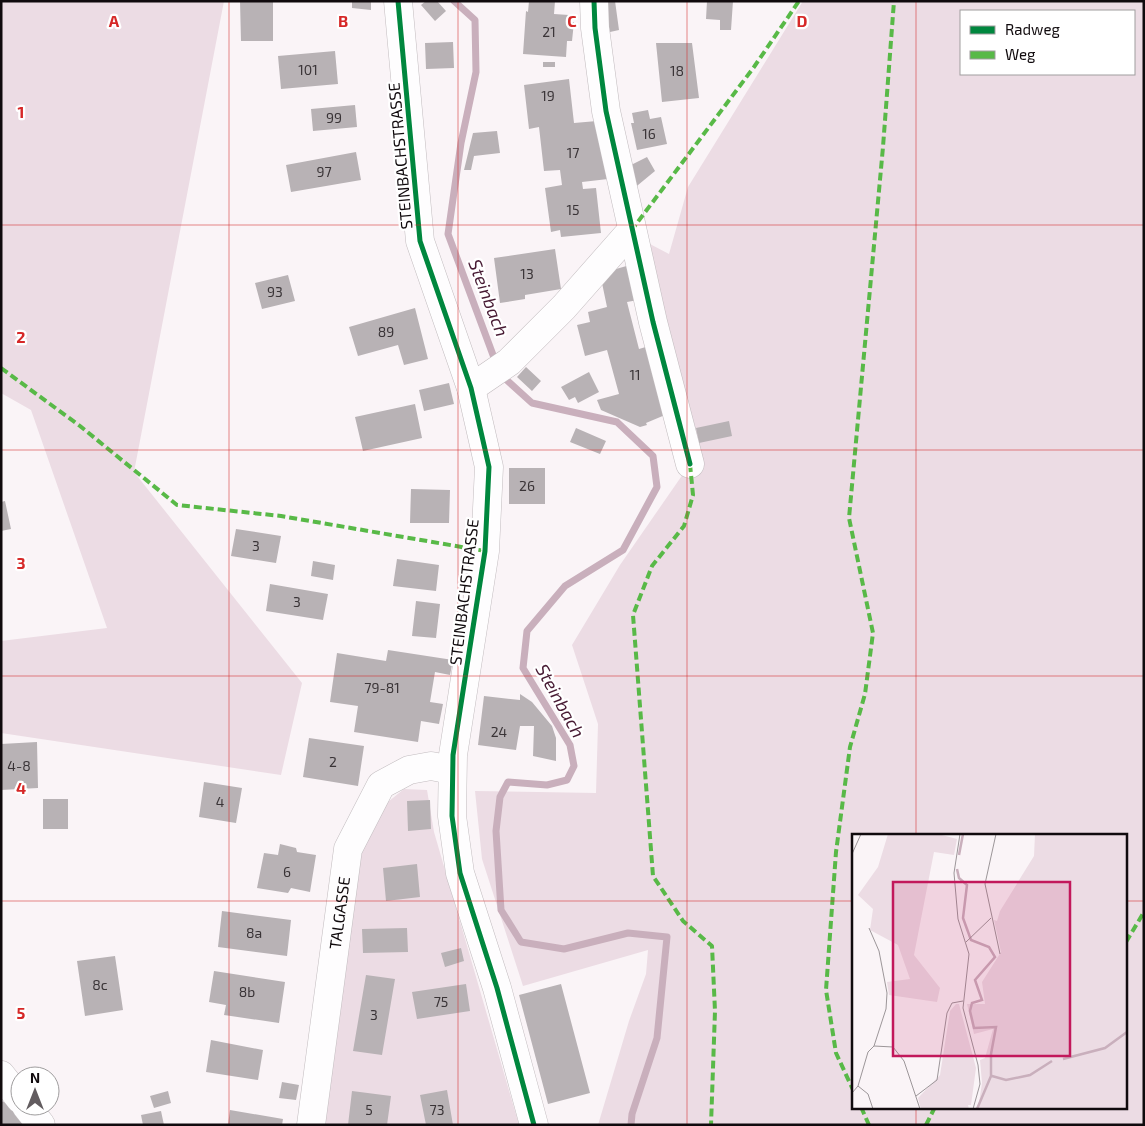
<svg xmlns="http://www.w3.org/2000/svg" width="1145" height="1126" font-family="'Exo 2',sans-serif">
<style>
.green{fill:#ecdce4;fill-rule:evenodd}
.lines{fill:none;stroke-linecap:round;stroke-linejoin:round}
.stream{stroke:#c9afbc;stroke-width:7}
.building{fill:#b8b2b5}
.minor-casing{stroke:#c2bcbf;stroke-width:29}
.minor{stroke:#fefdfe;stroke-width:28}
.quiet{stroke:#58b947;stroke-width:4;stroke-dasharray:8 4;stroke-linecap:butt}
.cycleway-casing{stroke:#fff;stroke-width:8}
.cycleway{stroke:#00873e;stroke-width:5}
.grid{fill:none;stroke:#d62828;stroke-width:1;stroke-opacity:0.55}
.labels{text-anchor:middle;stroke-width:4.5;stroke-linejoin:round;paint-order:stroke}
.number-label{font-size:14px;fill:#3a3437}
.street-label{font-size:16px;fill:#100a0d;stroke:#fff}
.water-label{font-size:18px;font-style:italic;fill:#471a33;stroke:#fff}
.inset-river{fill:none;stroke:#c9afbc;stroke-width:2.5}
.inset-road{fill:none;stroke:#9c9699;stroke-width:1}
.view{fill:#c2185b;fill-opacity:0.15;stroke:#c2185b;stroke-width:2.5}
.inset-edge{fill:none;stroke:#100a0d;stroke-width:2.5}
.grid-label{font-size:16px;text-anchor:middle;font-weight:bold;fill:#d62828;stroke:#fff;stroke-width:4.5;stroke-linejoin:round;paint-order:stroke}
</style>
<rect width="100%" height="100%" fill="#faf4f7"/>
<path class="green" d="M1,1H224L134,472L302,683L281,775L1,733V641L107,628L31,410L1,393Z
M803,1H1144V1125H598L629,1021L646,974L648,950L523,986L482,859L475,791L596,793L598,724L572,645L620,565L699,451L648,243L669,254L688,187ZM961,11H1134V74H961ZM854,835H1126V1107H854Z
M404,789L427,790L434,832L519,1125H321L355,888L365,836L378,810Z"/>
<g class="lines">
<path class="stream" d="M454,1L475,20L476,72L461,143L448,234L496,363
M501,375L532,403L617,422L653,456L657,487L623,550L565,586L527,631L523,668L570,745L574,766L567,780L547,785L508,782L500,797L496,831L501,910L521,942L564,949L628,933L667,937L657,1038L632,1114L631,1125"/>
</g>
<path class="building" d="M240,1H273V41H241Z
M352,1H371V10L352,8Z
M426,1H437L446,11L435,21L421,5Z
M529,1H555L554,14L569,15V22H574L572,41H567L566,57L523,54L526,11L528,12Z
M604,1H615L619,30L610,32Z
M707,1H733L731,30H720V20L706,19Z
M453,42L454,68L426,69L425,43Z
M656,43H692L699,98L662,102Z
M335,51L338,84L281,89L278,56Z
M543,62H555V67H543Z
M569,79L574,123L597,121L608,179L582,182L583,189L596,188L601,233L561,237L560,230L551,232L545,188L562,185L560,170L544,171L539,127L529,129L524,85Z
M355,105L357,127L313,131L311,109Z
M648,110L650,119L661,117L667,144L637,150L631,123H634L632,113Z
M497,131L500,153L474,156L471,170H464L473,133Z
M356,152L361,180L291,192L286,165Z
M647,157L655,171L632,190L629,166Z
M555,249L561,289L525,295V299L500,303L494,258Z
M630,265L638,300L627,302L639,349L649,346L665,415L646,423L647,425L640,427L601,410L597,400L619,394L607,350L585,356L577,325L590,322L588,312L607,307L602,283L616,269Z
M288,275L295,301L262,309L255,283Z
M415,308L428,359L404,365L398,345L358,356L349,327Z
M526,367L541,381L532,391L517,377Z
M589,372L599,392L578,403L575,397L569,400L561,387Z
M449,383L454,404L424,411L419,390Z
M415,404L422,438L363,451L355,417Z
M729,421L732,436L699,443L696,428Z
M576,428L606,441L600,454L570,442Z
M509,468H545V504H509Z
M411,489L450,490L449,523H410Z
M5,501L11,529L1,531V502Z
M236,529L281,536L276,563L231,556Z
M397,559L439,565L436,591L393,586Z
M313,561L335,565L333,580L311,576Z
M270,584L328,594L323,620L266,611Z
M416,601L440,604L436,638L412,636Z
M388,650L453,660L450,675L435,672L430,702L443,704L439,724L421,721L418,742L354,732L358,706L330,702L337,653L386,661Z
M520,694L532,702L552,726L556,738V761L533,756L534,726H520L516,750L478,745L484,696L520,700Z
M309,738L364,746L358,786L303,777Z
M37,742L38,788L1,790V744Z
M204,782L242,788L236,823L199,817Z
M43,799H68V829H43Z
M430,800L431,829L408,831L407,801Z
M280,844L296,848L297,852L316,855L310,892L291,888L288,893L257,888L264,853L278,855Z
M417,864L420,897L386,901L383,868Z
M222,911L291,920L287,956L218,947Z
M407,928L408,952L363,953L362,929Z
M461,948L464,961L445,967L441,953Z
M115,956L123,1010L85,1016L77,961Z
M214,971L285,982L279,1023L224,1015L226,1005L209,1002Z
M366,975L395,979L382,1055L353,1051Z
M466,984L470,1011L417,1019L412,992Z
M561,984L590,1093L548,1104L519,995Z
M211,1040L263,1050L258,1080L206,1072Z
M282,1082L299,1085L296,1100L279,1098Z
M447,1090L453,1125H426L420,1095Z
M168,1091L171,1103L154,1108L150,1096Z
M352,1091L391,1096L387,1125H348Z
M1,1101L21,1108L27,1125H1Z
M230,1110L283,1119L282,1125H228Z
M161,1111L164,1125H143L141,1115Z"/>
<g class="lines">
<g class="minor-casing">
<g id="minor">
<path d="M398,1L420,241L471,388L489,467L485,551L453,755L452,816L460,873L497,988L534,1125"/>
<path d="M594,1L595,28L606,111L653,322L690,464"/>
<path d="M471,388L509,362L564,307L631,231"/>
<path d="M1,1075L20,1099"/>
<path d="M26,1106L41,1125"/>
<path id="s1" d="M311,1125L348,849L381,785L409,770L431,766L452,770"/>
</g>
</g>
<use href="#minor" class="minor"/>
<path class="quiet" d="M631,231L754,67L799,1
M1,368L80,426L177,505L281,516L485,551
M690,464L693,495L684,526L652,566L633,615L653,876L683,921L712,946L715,1011L711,1125
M1126,942L1144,912
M854,1092L836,1053L826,990L836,852L850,747L865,694L873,633L849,518L883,147L894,1
M861,1107L869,1125
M926,1125L935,1107"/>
<g class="cycleway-casing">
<path id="cycleway" d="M398,1L420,241L471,388L489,467L485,551L453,755L452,816L460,873L497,988L534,1125
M594,1L595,28L606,111L653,322L690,464"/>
</g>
<use href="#cycleway" class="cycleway"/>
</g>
<path class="grid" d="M229,1V1125M458,1V1125M687,1V1125M916,1V835M1,225H1144M1,450H1144M1,676H1144M1,901H854M1126,901H1144M916,1107V1125"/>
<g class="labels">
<g class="number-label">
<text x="549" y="37">21</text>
<text x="308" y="75">101</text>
<text x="677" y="76">18</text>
<text x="548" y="101">19</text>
<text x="334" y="123">99</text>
<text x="649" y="139">16</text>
<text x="573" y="158">17</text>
<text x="324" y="177">97</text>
<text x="573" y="215">15</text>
<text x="527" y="279">13</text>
<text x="275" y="297">93</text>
<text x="386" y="337">89</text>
<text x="635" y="380">11</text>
<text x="527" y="491">26</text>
<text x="256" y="551">3</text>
<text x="297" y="607">3</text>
<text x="382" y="693">79-81</text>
<text x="499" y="737">24</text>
<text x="333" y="767">2</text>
<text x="19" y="771">4-8</text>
<text x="220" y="807">4</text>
<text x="287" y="877">6</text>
<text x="254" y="938">8a</text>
<text x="100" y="990">8c</text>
<text x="247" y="997">8b</text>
<text x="441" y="1007">75</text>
<text x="374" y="1020">3</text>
<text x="369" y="1115">5</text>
<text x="437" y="1115">73</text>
</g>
<g class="street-label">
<text transform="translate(400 156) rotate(-95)" y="6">STEINBACHSTRASSE</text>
<text transform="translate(464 592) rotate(-83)" y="6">STEINBACHSTRASSE</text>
<text dy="6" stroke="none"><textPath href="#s1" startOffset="214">TALGASSE</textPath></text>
</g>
<g class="water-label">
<text transform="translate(488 298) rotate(69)" y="6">Steinbach</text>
<text transform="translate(560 701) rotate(61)" y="6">Steinbach</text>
</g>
</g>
<g transform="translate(852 834)">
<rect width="275" height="275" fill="#faf4f7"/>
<path d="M36,0H86L105,5L102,21L82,18L62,121L88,154L85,168L37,161L35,148L58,145L46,111L18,96L21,75L6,61L26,33ZM183,0H275V275H126L130,249L128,226L133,224L141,195L122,200L115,170H133L130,148L149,118L142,86L145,87L148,77L182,22ZM104,170H107L124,234L119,271H116L117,275H69L66,264L88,241L98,177Z" fill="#ecdce4"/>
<path class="inset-river" d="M107,21L111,0M105,35L107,44L115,51L111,84L119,106L137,113L143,123L123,146L130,166L120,169L118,177L122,194L144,193L139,220V242L125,275M211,225L253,214L275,198M140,242L154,246L178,241L200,227"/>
<path class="inset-road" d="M108,0L102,39L106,85L117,120L111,174L126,231L128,250L121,275M144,0L133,50L148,120M0,20L9,0M17,94L27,117L35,159L34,175L22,212M114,108L139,84M6,252L16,260L21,275M0,259L6,252L16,218L22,212L41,213L52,227L68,275M64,262L85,246L95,179L100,169L111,167"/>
<path class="view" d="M41,48H218V222H41Z"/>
<rect width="275" height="275" class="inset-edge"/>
</g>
<g class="grid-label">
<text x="114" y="27">A</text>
<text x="343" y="27">B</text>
<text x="572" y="27">C</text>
<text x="802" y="27">D</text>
<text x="21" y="118">1</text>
<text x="21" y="343">2</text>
<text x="21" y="569">3</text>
<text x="21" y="794">4</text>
<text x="21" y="1019">5</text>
</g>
<rect width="1145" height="1126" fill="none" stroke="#100a0d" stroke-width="5"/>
<rect x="960" y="10" width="175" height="65" fill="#ffffff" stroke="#9f9d9e"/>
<rect x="970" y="26" width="25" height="8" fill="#00873e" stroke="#9f9d9e"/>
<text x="1005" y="35" font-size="15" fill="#100a0d">Radweg</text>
<rect x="970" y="51" width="25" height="8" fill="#58b947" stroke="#9f9d9e"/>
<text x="1005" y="60" font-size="15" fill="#100a0d">Weg</text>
<g transform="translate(35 1091)"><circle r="24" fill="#ffffff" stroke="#9f9d9e"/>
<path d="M0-4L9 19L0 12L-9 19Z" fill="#625c5f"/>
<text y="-8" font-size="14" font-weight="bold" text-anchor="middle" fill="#100a0d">N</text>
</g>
</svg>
